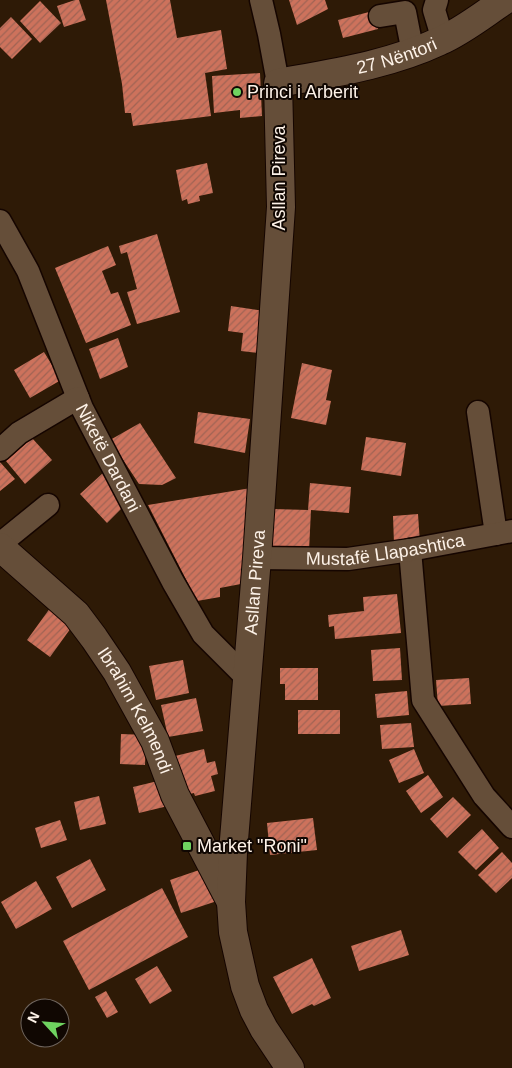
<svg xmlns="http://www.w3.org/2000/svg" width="512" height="1068" font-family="Arial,sans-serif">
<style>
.building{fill:url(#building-hatch)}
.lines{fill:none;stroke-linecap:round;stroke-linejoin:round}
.minor-casing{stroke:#150500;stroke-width:25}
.tertiary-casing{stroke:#150500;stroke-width:30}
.minor{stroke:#654e39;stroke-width:22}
.tertiary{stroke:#654e39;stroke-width:28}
.poi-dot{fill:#6fd360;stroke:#100702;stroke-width:2}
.labels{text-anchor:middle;stroke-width:4;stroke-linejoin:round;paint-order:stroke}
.street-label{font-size:18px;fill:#fdf2e8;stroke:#100702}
.poi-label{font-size:18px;fill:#fdf2e8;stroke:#100702;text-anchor:start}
</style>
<defs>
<pattern id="building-hatch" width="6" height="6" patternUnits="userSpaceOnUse" patternTransform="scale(1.25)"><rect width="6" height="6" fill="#cd725c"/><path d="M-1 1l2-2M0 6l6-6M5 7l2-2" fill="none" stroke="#a06454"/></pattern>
</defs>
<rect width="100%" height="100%" fill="#2e1a06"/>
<path class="building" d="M75,0H79L86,20L64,27L57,6Z
M106,0H170L177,38L221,30L227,69L205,73L211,116L133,126L131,113H125L122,84Z
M289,0H325L328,9L297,25Z
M40,1L61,23L40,43L20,21Z
M373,11L378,29L343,38L338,20Z
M11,17L32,39L12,59L0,47V28Z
M260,73L262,116L240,118V110L214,113L212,76Z
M207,163L213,193L199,196L200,201L188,204L187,199L182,201L176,170Z
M157,234L180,312L137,324L127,292L137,289L127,252L121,254L119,246Z
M108,246L116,265L102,271L111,294L118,292L131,325L86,343L55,268Z
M231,306L265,311L259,353L241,351L243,333L228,331Z
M118,338L128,367L100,379L89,349Z
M44,352L61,380L30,398L14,370Z
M302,363L332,370L326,400L331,401L326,425L291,418Z
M198,412L250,419L245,453L194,443Z
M140,423L176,478L162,485L139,484L110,440Z
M366,437L406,443L401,476L361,470Z
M32,438L52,460L25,484L6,461Z
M0,462L15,479L0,491Z
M103,473L129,501L107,523L80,494Z
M310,483L351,487L349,513L311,510L309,551L272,550L273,509L308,510Z
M251,488L246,583L220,588V597L197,601L148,505Z
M418,514L420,543L394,544L393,516Z
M397,594L401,633L335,639L334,626L329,627L328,615L364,611L363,597Z
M53,604L76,621L50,657L27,640Z
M400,648L402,680L373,681L371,650Z
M183,660L189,693L156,700L149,666Z
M280,668H318V700H285V684H280Z
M469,678L471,704L438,706L436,680Z
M407,691L409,715L377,718L375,694Z
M196,698L203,731L168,737L161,705Z
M298,710H340V734H298Z
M411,723L414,747L382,749L380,725Z
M121,734L146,735L145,765L120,764Z
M204,749L207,763L215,761L218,774L211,776L215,791L195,796L194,793L185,795L171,757Z
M414,749L424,773L399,783L389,760Z
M428,775L443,797L421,813L406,791Z
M162,780L168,806L139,813L133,787Z
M99,796L106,824L80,830L74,802Z
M453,797L471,815L447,838L430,819Z
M313,818L317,850L270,855L267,823Z
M60,820L67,840L41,848L35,828Z
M482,829L499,848L476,870L458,852Z
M502,852L512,863V878L496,893L478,875Z
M90,859L106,890L72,908L56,877Z
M205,868L217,901L181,913L170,880Z
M36,881L52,909L16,929L1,902Z
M162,888L188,937L89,990L63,941Z
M401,930L409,955L359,971L351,946Z
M312,958L331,998L314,1006L312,1004L292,1014L273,977Z
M157,966L172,991L150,1004L135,979Z
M106,991L118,1012L107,1018L95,997Z"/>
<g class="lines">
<g class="minor-casing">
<g id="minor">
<path d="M261,0L269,34L278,83"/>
<path d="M437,0L434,10L443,40"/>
<path d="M380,16L405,12L413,53"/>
<path id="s1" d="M0,221L28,271L82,408L173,582L203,634L247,678"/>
<path d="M478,412L496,534"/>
<path d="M0,450L19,433L78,398"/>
<path d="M0,544L48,505"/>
<path d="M410,550L423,700L484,796L512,827"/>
<path id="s2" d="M257,558L348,559L410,550L512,531"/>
</g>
</g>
<g class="tertiary-casing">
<g id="tertiary">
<path id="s3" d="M0,547L76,614L94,638L117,672L155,741L175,795L230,900"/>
<path id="s4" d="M290,1068L264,1029L254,1010L245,986L233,932L231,902L233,852L257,558L281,207L278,83C333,73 389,65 440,41C463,31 484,14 505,0"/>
</g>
</g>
<use href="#minor" class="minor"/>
<use href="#tertiary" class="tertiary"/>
</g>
<g class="poi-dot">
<circle cx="237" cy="92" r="5"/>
<rect x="182" y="841" width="10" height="10" rx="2.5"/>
</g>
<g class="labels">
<g class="street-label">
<text dy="6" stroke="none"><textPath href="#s4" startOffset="1122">27 Nëntori</textPath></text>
<text transform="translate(279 178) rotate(-90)" y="6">Asllan Pireva</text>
<text dy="6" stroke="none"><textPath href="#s1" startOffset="261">Niketë Dardani</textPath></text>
<text dy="6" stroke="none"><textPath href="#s2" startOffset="129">Mustafë Llapashtica</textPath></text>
<text dy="6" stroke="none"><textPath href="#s4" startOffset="500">Asllan Pireva</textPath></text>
<text dy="6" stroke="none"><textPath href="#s3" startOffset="215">Ibrahim Kelmendi</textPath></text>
</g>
<g class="poi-label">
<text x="247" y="98">Princi i Arberit</text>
<text x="197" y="852">Market "Roni"</text>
</g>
</g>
<g transform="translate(45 1023) rotate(296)"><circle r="24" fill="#100702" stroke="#6f655e"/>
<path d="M0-4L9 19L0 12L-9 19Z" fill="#6fd360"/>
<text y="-8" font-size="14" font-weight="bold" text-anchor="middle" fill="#fdf2e8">N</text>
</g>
</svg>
